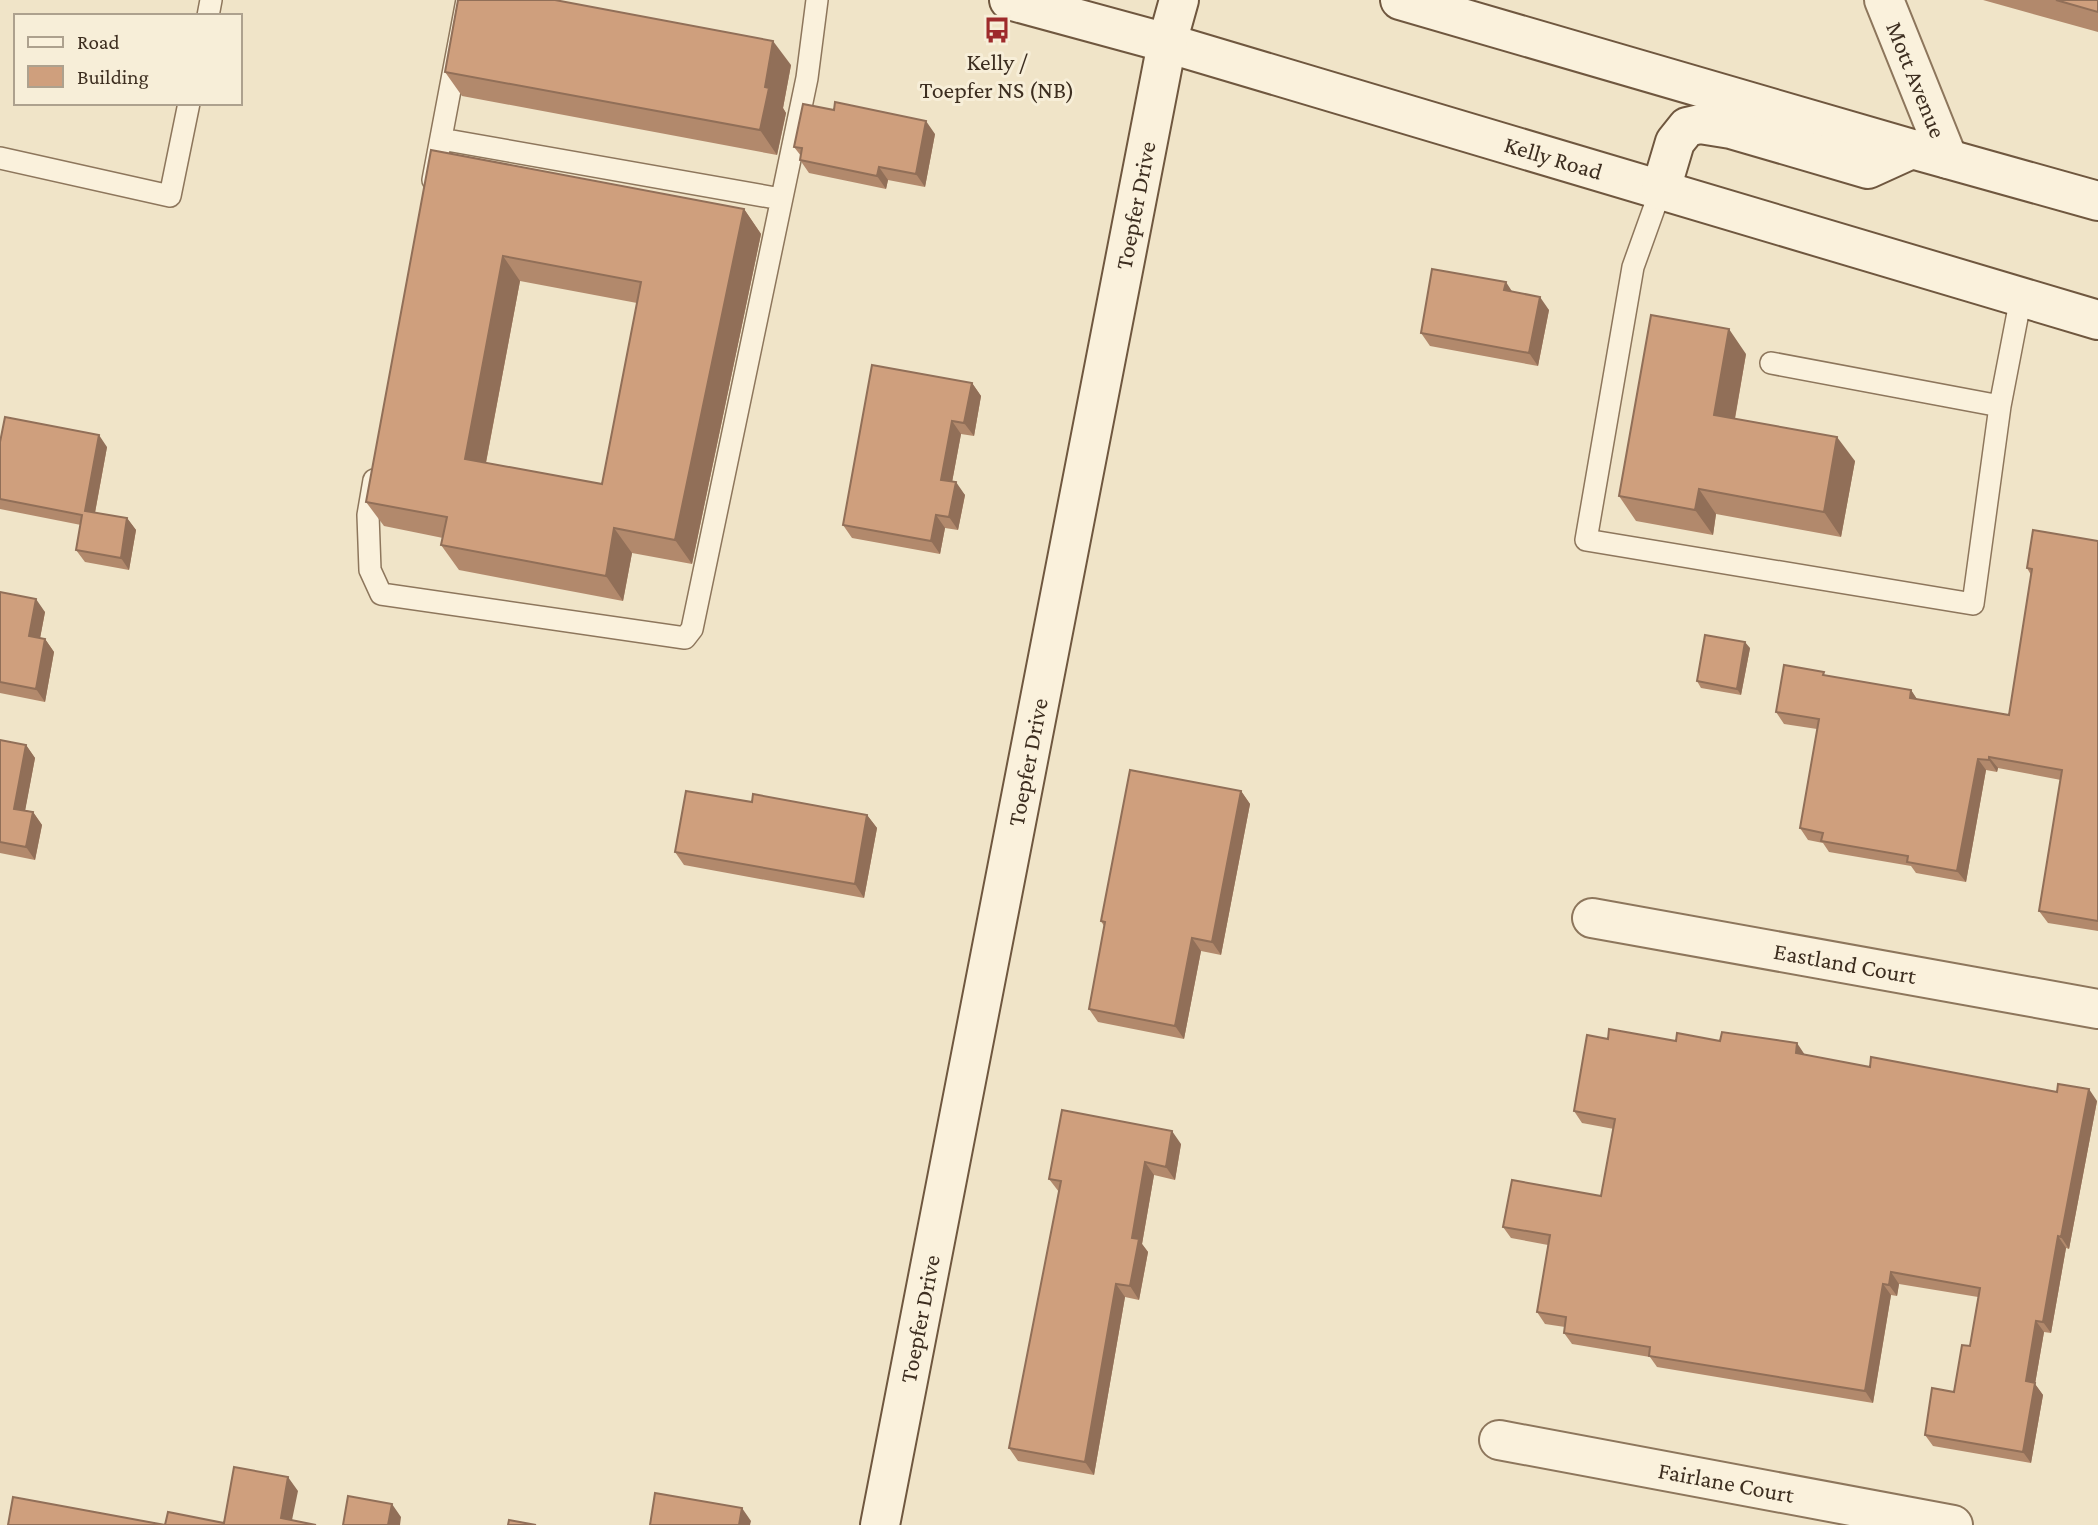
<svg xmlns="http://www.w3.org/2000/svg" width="2098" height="1525" font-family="'Crimson Pro',serif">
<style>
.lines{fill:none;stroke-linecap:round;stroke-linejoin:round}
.lane-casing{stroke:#8d765c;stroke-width:24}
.street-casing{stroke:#8d765c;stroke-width:42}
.secondary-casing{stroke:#6f573f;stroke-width:42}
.lane{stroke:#faf1dc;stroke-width:21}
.street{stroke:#faf1dc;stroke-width:38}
.secondary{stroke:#faf1dc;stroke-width:38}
.wall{fill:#b2896c;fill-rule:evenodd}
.shaded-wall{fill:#916f58}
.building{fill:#cf9f7d;stroke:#916f58;stroke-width:2;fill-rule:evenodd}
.labels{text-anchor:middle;stroke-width:6;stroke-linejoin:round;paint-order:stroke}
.poi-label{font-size:24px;fill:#3d2e20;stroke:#f7eed8}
.street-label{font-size:24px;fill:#3d2e20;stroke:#f7eed8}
</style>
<rect width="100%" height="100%" fill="#f0e4c8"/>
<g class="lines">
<g class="lane-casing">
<path id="lane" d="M208,16L211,0
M441,139L781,199
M0,158L170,196L189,103
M433,180L467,0
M1661,189L1633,267L1586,540L1973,604L2000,406L2021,297
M1771,363L2000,406
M374,480L368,515L370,570L381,594L685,638L692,629L807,78L817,0"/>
</g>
<g class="street-casing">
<g id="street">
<path id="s1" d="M1884,0L1948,159"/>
<path id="s2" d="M1592,918L2098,1009"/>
<path id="s3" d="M1499,1440L1953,1525"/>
</g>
</g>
<g class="secondary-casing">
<g id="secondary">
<path id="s4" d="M1009,0L1167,43L2098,320"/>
<path d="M1400,0L1912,149L2098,201"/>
<path d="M1661,189L1675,142L1687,127L1700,124L1731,129L1868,169L1912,149"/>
<path id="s5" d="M880,1525L1167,43L1179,0"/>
</g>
</g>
<use href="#lane" class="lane"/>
<use href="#street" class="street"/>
<use href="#secondary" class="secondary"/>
</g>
<path class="wall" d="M1983,0H2098V32Z
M791,65L783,108L786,113L777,155L462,96L445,72Z
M935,134L925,187L888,180L886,189L809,173L800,160L801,156L794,147Z
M431,150L744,209L761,234L692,564L632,553L623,601L459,570L441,545L443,538L384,526L366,502ZM520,281L637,303L602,484L486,463Z
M1512,292L1549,310L1538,366L1430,346L1421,333Z
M1746,354L1735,419L1855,461L1841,537L1716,514L1713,535L1636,521L1619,496Z
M972,383L981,396L974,436L961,434L952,482L965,495L958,530L945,528L940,554L852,538L843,525Z
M0,442L107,447L95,513L127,518L136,530L129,570L85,562L76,550L81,525L0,509Z
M2098,541V931L2048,923L2039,911L2061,780L1998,768L1997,772L1986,770L1966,882L1916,873L1911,866L1829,852L1823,843L1808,840L1800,828L1817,729L1784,724L1776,712L1911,690L1917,700L2009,715L2031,575L2027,568Z
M0,592L45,612L40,638L45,639L54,652L45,702L0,693Z
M1750,648L1741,695L1701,688L1697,681Z
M0,740L26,745L35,758L25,810L33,812L42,825L35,860L0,853Z
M1241,791L1250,804L1221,955L1201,951L1184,1039L1098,1022L1089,1009L1104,926L1101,921Z
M752,802L867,815L877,828L864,898L684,865L675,852Z
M1608,1039L1676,1041L1805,1055L1870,1067L2097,1101L2069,1249L2066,1248L2051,1333L2044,1332L2035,1384L2043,1395L2031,1463L1933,1446L1925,1435L1954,1392L1970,1346L1978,1297L1899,1284L1897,1296L1891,1295L1873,1403L1657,1367L1650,1357L1572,1344L1564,1333L1565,1327L1545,1324L1537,1312L1548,1245L1511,1238L1503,1227L1601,1196L1614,1129L1582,1123L1574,1111Z
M1181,1144L1175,1180L1154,1175L1142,1244L1148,1252L1139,1300L1125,1297L1094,1475L1018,1461L1009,1448L1059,1192L1049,1179Z"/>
<path class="shaded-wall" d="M773,41L791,65L783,108L786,113L777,155L760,130L765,87Z
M926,121L935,134L925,187L916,174Z
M879,167L888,180L886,189L877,176Z
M744,209L761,234L692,564L675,540Z
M503,256L520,281L482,483L465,459Z
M1506,282L1515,296L1504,290Z
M1540,297L1549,310L1538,366L1529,353Z
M1729,329L1746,354L1731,440L1714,415Z
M972,383L981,396L974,436L964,423Z
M952,421L961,434L950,493L941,480Z
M99,435L107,447L93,523L85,511Z
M1837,437L1855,461L1841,537L1824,512Z
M956,482L965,495L958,530L949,517Z
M1699,489L1716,514L1713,535L1695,510Z
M936,515L945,528L940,554L931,541Z
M127,518L136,530L129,570L121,558Z
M614,528L632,553L623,601L606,576Z
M36,599L45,612L38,649L29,636Z
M45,639L54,652L45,702L36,689Z
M1745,642L1750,648L1741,695L1737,689Z
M1911,690L1919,702L1910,698Z
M26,745L35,758L23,822L14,809Z
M1989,757L1998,768L1997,772L1989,760Z
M1978,759L1986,770L1966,882L1957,871Z
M1241,791L1250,804L1221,955L1212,942Z
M33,812L42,825L35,860L26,847Z
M867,815L877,828L864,898L855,884Z
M1192,938L1201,951L1184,1039L1175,1026Z
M1797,1043L1805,1055L1796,1053Z
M2089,1089L2097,1101L2069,1249L2061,1237Z
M1172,1131L1181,1144L1175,1180L1166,1167Z
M1145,1162L1154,1175L1142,1244L1148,1252L1139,1300L1130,1286L1132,1238Z
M2058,1236L2066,1248L2051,1333L2043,1322Z
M1891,1272L1899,1284L1897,1296L1889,1285Z
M1116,1284L1125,1297L1094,1475L1085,1462Z
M1883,1284L1891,1295L1873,1403L1865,1391Z
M2036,1321L2044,1332L2035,1384L2043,1395L2031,1463L2023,1452L2026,1381Z
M288,1477L298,1491L291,1525L281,1518Z
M392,1504L401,1517L400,1525H388Z
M742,1508L751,1521L750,1525H739Z"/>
<path class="building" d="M458,0H555L773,41L765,87L769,88L760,130L445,72Z
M2056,0H2098V12Z
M835,102L926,121L916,174L879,167L877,176L800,160L802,148L794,147L803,104L834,110Z
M431,150L744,209L675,540L614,528L606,576L441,545L447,517L366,502ZM503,256L641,282L602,484L465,459Z
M1432,269L1506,282L1504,290L1540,297L1529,353L1421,333Z
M1651,315L1729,329L1714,415L1837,437L1824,512L1699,489L1695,510L1619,496Z
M872,365L972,383L964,423L952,421L941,480L956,482L949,517L936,515L931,541L843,525Z
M5,417L99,435L85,511L127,518L121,558L76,550L82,515L0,499V442Z
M2033,530L2098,541V921L2039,911L2062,770L1989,757V760L1978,759L1957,871L1907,862L1908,856L1821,841L1823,833L1800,828L1819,719L1776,712L1784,665L1824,672L1823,675L1911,690L1910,698L2009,715L2032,569L2027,568Z
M0,592L36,599L29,636L45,639L36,689L0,682Z
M1705,635L1745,642L1737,689L1697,681Z
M0,740L26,745L14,809L33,812L26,847L0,842Z
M1130,770L1241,791L1212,942L1192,938L1175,1026L1089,1009L1105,922L1101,921Z
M686,791L752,802L753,794L867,815L855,884L675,852Z
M1609,1029L1676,1041L1677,1033L1720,1041L1722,1032L1797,1043L1796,1053L1870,1067L1871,1057L2057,1092L2058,1084L2089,1089L2061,1237L2058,1236L2043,1322L2036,1321L2026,1381L2035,1383L2023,1452L1925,1435L1932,1388L1954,1392L1962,1345L1970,1346L1980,1288L1891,1272L1889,1285L1883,1284L1865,1391L1649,1356L1650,1347L1564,1333L1566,1317L1537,1312L1550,1235L1503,1227L1512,1180L1601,1196L1615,1119L1574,1111L1587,1035L1608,1039Z
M1062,1110L1172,1131L1166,1167L1145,1162L1132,1238L1139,1239L1130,1286L1116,1284L1085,1462L1009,1448L1061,1181L1049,1179Z
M234,1467L288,1477L281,1518L316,1525H165L168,1512L224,1523Z
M655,1493L742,1508L739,1525H650Z
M348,1496L392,1504L388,1525H343Z
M13,1497L165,1525H8Z
M509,1520L536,1525H508Z"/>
<defs>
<g id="bus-bare" transform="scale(2.1)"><path d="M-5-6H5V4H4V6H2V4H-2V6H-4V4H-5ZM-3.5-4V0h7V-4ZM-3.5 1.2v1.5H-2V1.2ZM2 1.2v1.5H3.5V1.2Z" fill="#9e2a2b" stroke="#f7eed8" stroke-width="2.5" paint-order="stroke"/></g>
</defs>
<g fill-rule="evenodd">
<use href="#bus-bare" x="997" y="30"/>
</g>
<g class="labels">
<g class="poi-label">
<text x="997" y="70">Kelly /<tspan x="997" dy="28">Toepfer NS (NB)</tspan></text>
</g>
<g class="street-label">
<text dy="8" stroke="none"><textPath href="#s1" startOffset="86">Mott Avenue</textPath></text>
<text dy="8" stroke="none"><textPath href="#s4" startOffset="567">Kelly Road</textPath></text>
<text dy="8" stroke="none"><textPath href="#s5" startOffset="1344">Toepfer Drive</textPath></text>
<text dy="8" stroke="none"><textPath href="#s5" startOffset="777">Toepfer Drive</textPath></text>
<text dy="8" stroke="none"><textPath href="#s2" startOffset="257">Eastland Court</textPath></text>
<text dy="8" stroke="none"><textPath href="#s5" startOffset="210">Toepfer Drive</textPath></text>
<text dy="8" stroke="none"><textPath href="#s3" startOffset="231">Fairlane Court</textPath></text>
</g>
</g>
<rect x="14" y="14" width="228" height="91" fill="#f7eed8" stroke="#ada18e" stroke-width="2"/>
<rect x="28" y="37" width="35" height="10" fill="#faf1dc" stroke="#ada18e" stroke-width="2"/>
<text x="77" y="49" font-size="21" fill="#3d2e20">Road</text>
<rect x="28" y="66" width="35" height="21" fill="#cf9f7d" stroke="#ada18e" stroke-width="2"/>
<text x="77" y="84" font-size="21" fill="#3d2e20">Building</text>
</svg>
